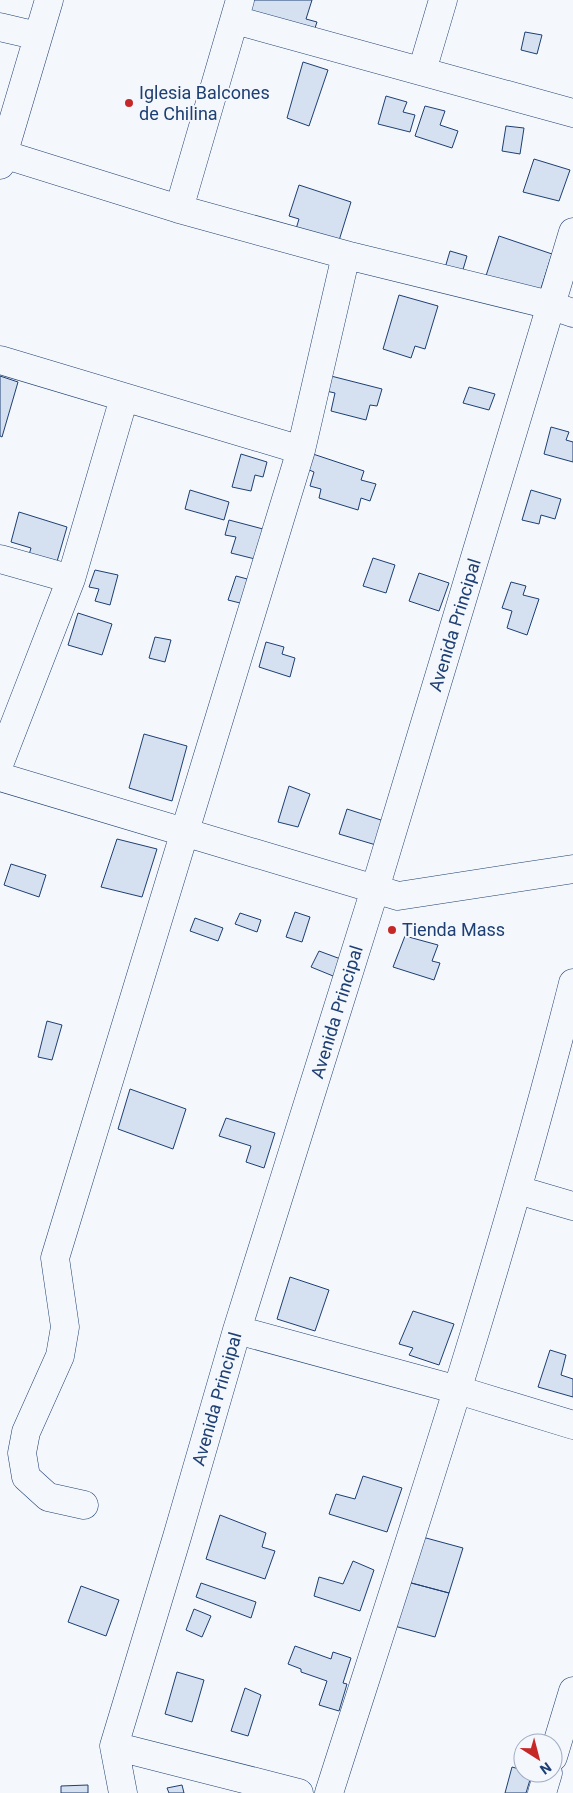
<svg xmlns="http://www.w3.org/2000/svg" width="573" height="1793" font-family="Roboto,sans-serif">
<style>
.building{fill:#d5e0f0;stroke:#1d3f73}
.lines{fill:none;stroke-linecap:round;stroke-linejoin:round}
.minor-casing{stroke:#1d3f73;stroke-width:29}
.minor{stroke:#f4f7fb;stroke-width:28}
.poi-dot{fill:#c62828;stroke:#f4f7fb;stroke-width:2}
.labels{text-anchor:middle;stroke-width:4;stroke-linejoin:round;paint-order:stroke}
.poi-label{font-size:18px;fill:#1d3f73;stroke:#f4f7fb;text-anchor:start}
.street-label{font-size:18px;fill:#1d3f73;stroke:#f4f7fb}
</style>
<rect width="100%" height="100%" fill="#f4f7fb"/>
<path class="building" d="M250,0H312L306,19L317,22L312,37L244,17Z
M525,32L542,35L537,54L521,50Z
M303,62L328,70L309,126L287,118Z
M386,96L407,102L403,112L415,115L410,132L378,124Z
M425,106L445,111L440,125L458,131L452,148L415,136Z
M506,126L524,128L520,154L502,151Z
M534,159L570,170L559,201L523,192Z
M299,185L351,202L337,247L296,229L299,219L289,216Z
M499,236L552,254L537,301L483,285Z
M450,251L467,256L462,273L445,268Z
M399,295L438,306L425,349L415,346L411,358L383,349Z
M0,376L18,382L2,437L0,436Z
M331,376L382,389L377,406L370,405L366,420L331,411L335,393L326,391Z
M469,387L495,394L489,410L463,403Z
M551,427L569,432L566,440L573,442V462L544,454Z
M307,452L364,471L361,480L376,484L370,501L361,498L358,510L319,498L321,489L310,486L314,472L302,467Z
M241,454L267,462L263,477L255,475L251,491L232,487Z
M190,490L229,502L224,520L185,509Z
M531,490L561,499L555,519L541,515L539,524L522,520Z
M19,512L67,527L56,565L28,558L31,548L11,542Z
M229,520L263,529L255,559L231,553L236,537L225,535Z
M373,558L395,565L386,593L363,586Z
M95,570L118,575L110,605L95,601L99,589L89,587Z
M419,573L449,583L439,611L409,601Z
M236,576L251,580L244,604L228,600Z
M511,582L526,586L523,595L539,599L527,635L507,628L512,611L502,608Z
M78,613L112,624L102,655L68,645Z
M155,637L171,640L165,662L149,658Z
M266,642L284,647L282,654L295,658L290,677L259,667Z
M144,734L187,746L172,801L129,788Z
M289,786L310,794L298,827L278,822Z
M347,809L384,821L376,845L339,834Z
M117,839L157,849L142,897L101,887Z
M11,864L46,875L39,897L4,885Z
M295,912L310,917L302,942L286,937Z
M240,913L261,920L257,932L235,924Z
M195,918L223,928L218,941L190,931Z
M405,936L438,945L432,961L440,963L434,980L393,967Z
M319,951L346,961L338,978L311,967Z
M47,1021L62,1025L52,1060L38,1057Z
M130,1089L186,1109L173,1149L118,1129Z
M226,1118L275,1133L264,1168L246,1162L251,1146L219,1136Z
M290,1277L329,1290L315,1331L277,1319Z
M413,1311L454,1324L439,1365L409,1355L413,1348L399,1344Z
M550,1350L566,1355L561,1375L573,1379V1397L538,1387Z
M363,1476L402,1488L387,1532L329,1514L336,1494L355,1499Z
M220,1515L266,1533L262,1547L275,1551L265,1579L206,1559Z
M415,1535L463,1548L449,1593L400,1580Z
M353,1561L374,1570L360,1611L314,1596L319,1577L343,1584Z
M400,1580L449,1593L435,1637L387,1624Z
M201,1583L256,1602L251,1618L196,1597Z
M81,1586L119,1600L106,1636L68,1622Z
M194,1609L211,1616L202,1637L186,1630Z
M295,1646L331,1659L333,1652L351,1658L343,1683L347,1684L339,1711L319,1705L327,1681L301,1672V1669L288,1664Z
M177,1672L204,1680L192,1722L165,1714Z
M245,1688L261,1695L248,1736L231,1731Z
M512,1767L523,1770V1773H532L526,1793H505Z
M88,1785V1793H61V1786Z
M182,1785L184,1793H169L167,1788Z"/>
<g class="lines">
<g class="minor-casing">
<path id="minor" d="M235,20L573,113
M0,27L38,36
M422,71L443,0
M3,154L179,209L346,255L550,305L573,313
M0,165L49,0
M179,209L240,0
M0,360L301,450
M0,559L71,579
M0,762L71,579L124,398
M0,777L398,896L573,869
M518,1190L573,1206
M237,1330L458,1390L573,1425
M84,1505L48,1497L26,1477L22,1453L26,1432L60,1356L65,1327L55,1258L301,450L346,255
M114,1746L299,1793
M553,1757L573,1691
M123,1793L114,1746L177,1537L237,1330L375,889L573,232
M329,1793C415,1524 504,1256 573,983
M542,1793L548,1773"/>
</g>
<use href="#minor" class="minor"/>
</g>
<g class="poi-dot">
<circle cx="129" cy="103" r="5"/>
<circle cx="392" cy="930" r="5"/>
</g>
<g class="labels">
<g class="poi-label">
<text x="139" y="99">Iglesia Balcones<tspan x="139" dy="21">de Chilina</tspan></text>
<text x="402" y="936">Tienda Mass</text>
</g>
<g class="street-label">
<text transform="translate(455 625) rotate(-73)" y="6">Avenida Principal</text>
<text transform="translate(337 1012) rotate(-73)" y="6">Avenida Principal</text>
<text transform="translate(217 1399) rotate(-74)" y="6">Avenida Principal</text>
</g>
</g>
<g transform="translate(538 1758) rotate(144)"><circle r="24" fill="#f4f7fb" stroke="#9eadc5"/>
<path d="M0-4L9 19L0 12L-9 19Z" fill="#c62828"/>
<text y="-8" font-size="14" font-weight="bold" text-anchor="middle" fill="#1d3f73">N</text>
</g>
</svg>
